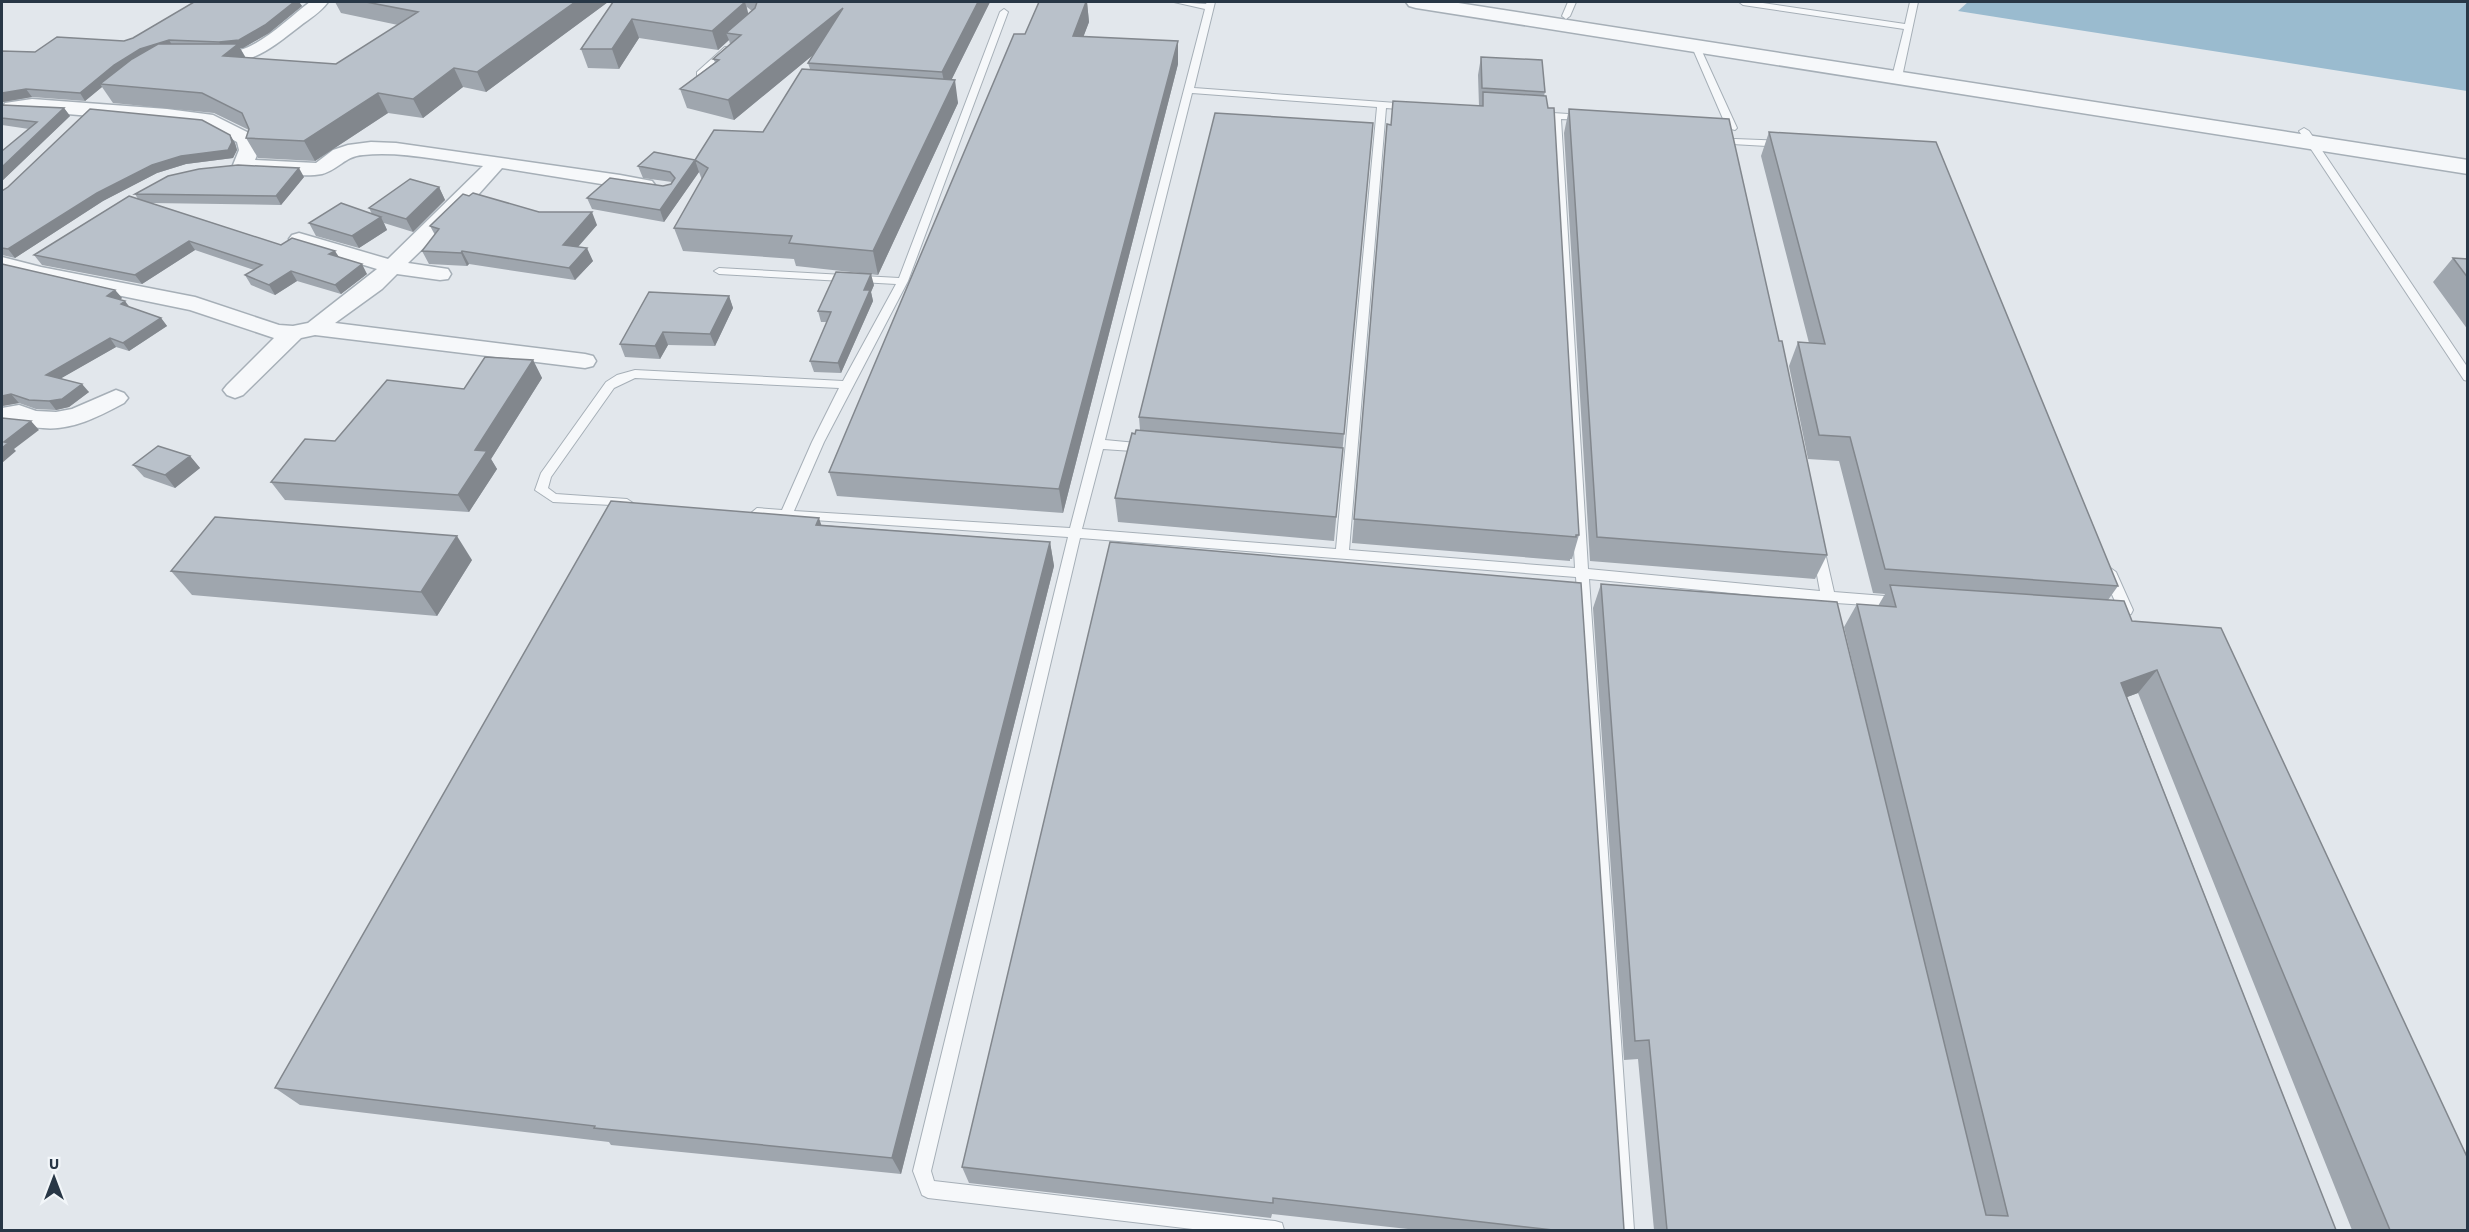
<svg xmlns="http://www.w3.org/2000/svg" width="2469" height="1232" font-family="'Source Sans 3',sans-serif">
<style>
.water{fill:#9abbcf}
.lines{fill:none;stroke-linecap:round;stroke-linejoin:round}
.service-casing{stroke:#a6afb7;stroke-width:2}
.minor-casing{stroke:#a6afb7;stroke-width:3}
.tertiary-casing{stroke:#a6afb7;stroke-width:3}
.service{fill:#f6f8fa;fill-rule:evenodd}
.minor{fill:#f6f8fa;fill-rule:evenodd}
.tertiary{fill:#f6f8fa;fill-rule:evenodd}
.wall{fill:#9fa6ae;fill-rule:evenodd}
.shaded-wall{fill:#82878d}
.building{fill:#b9c1ca;stroke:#82878d;stroke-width:1.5}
</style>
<rect width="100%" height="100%" fill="#e2e7ec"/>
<path class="water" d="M1968,2H2467V91L1958,11Z"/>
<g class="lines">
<g class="service-casing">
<path id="service" d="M1174,2L1206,4L1207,2H1215L1194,88L1410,104L1415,107L1410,110L1386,108L1349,550L1575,568L1551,119L1537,118L1532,115L1537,112L1584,115L1587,116V120L1561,119L1588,569L1820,591L1812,548L1818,543L1824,548L1834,592L1897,597L1904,602L1897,607L1836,603L1835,608H1825L1823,602L1589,579L1634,1230H1616L1576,577L1080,538L931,1171L934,1181L1275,1221L1282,1223L1284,1230H1201L928,1198L922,1195L913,1171L1068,537L753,516L751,513L757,508L782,510L812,442L839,388L635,378L614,388L551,477L548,488L556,494L627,499L633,503L631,506L553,502L535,490L541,473L606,382L617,375L635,370L843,381L896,284L719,274L714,271L719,268L899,278L1000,12L1004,9L1008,12L908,281L824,442L794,511L1070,528L1205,9ZM1192,93L1377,107L1336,549L1082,529L1103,449L1147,452L1153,448L1147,444L1105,440Z
M1568,2H1576L1570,16L1566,19L1562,16Z
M1739,2H1756L1905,24L1910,2H1918L1902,77L1897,80L1892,77L1904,29L1743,5Z
M1693,45L1700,47L1737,128L1735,130L1727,128L1692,47Z
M725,47L732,49L703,76H697V72Z
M2304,128L2309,131L2468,368V381L2464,380L2299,131Z
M1735,139L1784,141L1789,144L1784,147L1732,144V140Z
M2109,567L2116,572L2133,610L2131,614L2119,619L2114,618L2112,614L2118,608L2102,572Z"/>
</g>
<g class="minor-casing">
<path id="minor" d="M310,2H328C321,12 309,19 300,26C268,51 246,70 203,59L200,55L203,51C215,48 228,53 240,50C263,44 291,16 310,2Z
M32,99L167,109L213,115L253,135L259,150L255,160L316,163L333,150L348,145L371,142L396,143L620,175L652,181L655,185L652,189L645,191L502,168L477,196L408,263L448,269L451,274L448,279L440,280L397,274L382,289L335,323L585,354L593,356L596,361L593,366L585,368L315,335L301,338L243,395L235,398L227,395L223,390L227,385L274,338L190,310L39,279L2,269V257L41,267L195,297L279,325L293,326L308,323L377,269L292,243L289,239L292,235L299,233L306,235L388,259L483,166C444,161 402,151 363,155C345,156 338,170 322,174C304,178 263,172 243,171L236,169L233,165L239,150L237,142L208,126L32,111H5L3,107L5,103Z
M116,390L124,393L128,398L124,403C100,416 71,431 43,428C25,427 22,421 2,424V408L19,405L36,411L56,412L72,409Z"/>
</g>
<g class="tertiary-casing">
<path id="tertiary" d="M1406,2H1452L2468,160V174L1416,8L1409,6Z"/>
</g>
<use href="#service" class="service"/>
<use href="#minor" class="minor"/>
<use href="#tertiary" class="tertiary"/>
</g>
<path class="wall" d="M194,2H299L302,6L269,33L243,48H240L246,58L336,64L398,25L341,13L335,2H608L486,92L463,87L423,118L388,113L315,161L258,158L246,138L249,130L214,113L113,103L102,87L85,101L32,97L3,102L2,105L64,108L70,116L2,181V151L29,129L2,125V51L35,52L124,41L133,38Z
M613,2H990L951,80L958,103L878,275L796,266L794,259L683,251L674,228L702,180L699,172L664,222L592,209L587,198L663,186L671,184L672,182L643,178L638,166L695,160L763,132L810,69L808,63L814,54L734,120L687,108L680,89L715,62L713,59L730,44L729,40L718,50L639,38L619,69L588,68L581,49ZM747,7L752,11L748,14Z
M1039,2H1087L1089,22L1083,37L1178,41V64L1063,513L837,496L829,472L1025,34Z
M1481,57L1545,92L1544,96L1579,535L1572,559H1570V561L1352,543L1387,125L1479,106L1478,75Z
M1569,109L1827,555L1815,579L1590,561L1564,133Z
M1373,123L1334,541L1118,522L1115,498L1135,434L1140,430L1139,417Z
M1769,132L2118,586L2108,600L2132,621L2468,1230H2352L2138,693L2127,697L2336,1230H1654L1638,1059L1624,1060L1593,608L1601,584L1872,747L1844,627L1857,604L1878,606L1885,594L1873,593L1839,461L1808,459L1789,366L1798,342L1809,343L1761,156Z
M230,135L235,143L237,150L233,158L186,164L157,173L103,201L15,258L2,255V191Z
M304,177L281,205L151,203L281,245L339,257L367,274L341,294L297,281L275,295L251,285L245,275L254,270L195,250L142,284L42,265L34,255L138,199L135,194Z
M439,187L445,200L413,232L384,223L387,230L359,248L316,236L309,223L372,214L369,208Z
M469,196L597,225L578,247L593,261L575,280L469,264L467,266L429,264L422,251L435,235L430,226Z
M2453,258L2468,259V330L2433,282Z
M2,264L115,290L122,298L120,300L130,307L161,318L167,326L129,351L116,347L61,378L89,392L69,407L56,410L36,409L19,403L2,406Z
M874,285L871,292L873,301L841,373L814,372L810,361L827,322H821L818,311Z
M729,296L733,308L715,346L668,345L660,359L625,357L620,344Z
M533,360L542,378L491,459L497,469L469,512L285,500L271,482L335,441Z
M190,456L200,468L175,488L144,477L133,465Z
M821,525L1050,542L1054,566L901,1174L611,1145L609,1142L300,1105L275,1088Z
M472,560L437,616L192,595L171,571Z
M962,1167L1624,1230H1417L1272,1214L1271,1218L969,1183Z"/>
<path class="shaded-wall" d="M294,2H299L302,6L269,33L243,48H240L249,64L223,56V50L219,42Z
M575,2H608L486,92L477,72Z
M745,2L750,20L726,33L729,40L718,50L712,31Z
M978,2H990L946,91L942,72Z
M1086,2H1087L1089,22L1075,59L1073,36Z
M843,8L847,27L734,120L728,100Z
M632,19L639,38L619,69L612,49Z
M169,40L174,48L100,84L102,87L85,101L80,93L114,65L140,49Z
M1178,41V64L1063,513L1059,489Z
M454,68L463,87L423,118L413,99Z
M955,80L958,103L878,275L873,251Z
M26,89L32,97L3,102L2,106V93Z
M378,93L388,113L315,161L304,141Z
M64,108L70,116L2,181V167Z
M230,135L235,143L237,150L233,158L186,164L157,173L103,201L15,258L8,249L97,193L152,165Z
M695,160L699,172L664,222L660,210Z
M299,168L304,177L281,205L276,196Z
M439,187L445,200L413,232L406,219Z
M592,212L597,225L569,257L563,245Z
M381,217L387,230L359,248L352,236Z
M189,241L195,250L142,284L135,275Z
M587,248L593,261L575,280L569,268Z
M335,251L341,260L329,254Z
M462,251L469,264L467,266L461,253Z
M362,264L367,274L341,294L335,285Z
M291,271L297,281L275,295L269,285Z
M871,274L874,285L871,292L873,301L841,373L838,363L864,290Z
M115,290L122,298L114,304L107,296Z
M729,296L733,308L715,346L710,334Z
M125,301L131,309L121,304Z
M161,318L167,326L129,351L123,343Z
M663,332L668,345L660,359L655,346Z
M110,338L116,347L53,383L46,375Z
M533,360L542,378L491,459L497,469L469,512L458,495L475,450Z
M82,384L89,392L69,407L56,410L49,401Z
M11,394L19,403L2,406V396Z
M31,421L39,430L14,449L16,451L2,463V448L4,442Z
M190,456L200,468L175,488L165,475Z
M819,518L827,542L816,525Z
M457,536L472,560L437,616L421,592Z
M1050,542L1054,566L901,1174L892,1158Z
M2157,670L2138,693L2103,706L2121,683Z"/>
<path class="building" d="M194,2H294L265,25L239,40L219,42L169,40L140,49L114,65L80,93L26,89L2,93V51L35,52L57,37L124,41L133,38Z
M366,2H575L477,72L454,68L413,99L378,93L304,141L246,138L249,129L242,113L202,93L100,84L132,59L158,44H238L223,56L336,64L418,12Z
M613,2H745L712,31L632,19L612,49H581Z
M757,2H978L942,72L808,63L843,8L728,100L680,89L719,60L713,59L741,35L726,33L755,8Z
M1039,2H1086L1073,36L1178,41L1059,489L829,472L1014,34H1025Z
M1481,57L1542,60L1545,92L1482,88Z
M802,69L955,80L873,251L789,243L792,236L674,228L708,168L695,160L714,130L763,132Z
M1483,92L1546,96L1548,108H1554L1579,535H1576V537L1354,519L1387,124L1391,125L1393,101L1483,106Z
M2,105L64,108L2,167V151L37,122L2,118Z
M90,109L202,120L230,135L232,142L228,150L181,156L152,165L97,193L8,249L2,248V191L8,187Z
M1569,109L1729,119L1779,341H1782L1827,555L1597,537Z
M1215,113L1373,123L1344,434L1139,417Z
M1769,132L1936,142L2118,586L1885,569L1850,437L1819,435L1798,342L1825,344Z
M654,152L695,160L660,210L587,198L610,178L663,186L671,184L675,178L670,172L638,166Z
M238,165L299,168L276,196L135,194L168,176L199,169Z
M410,179L439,187L406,219L369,208Z
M473,193L539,212H592L563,245L587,248L569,268L462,251L461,253L422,251L439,229L430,226L463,194L469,196Z
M129,196L281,245L292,238L335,251L329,254L362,264L335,285L291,271L269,285L245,275L262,265L189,241L135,275L34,255Z
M341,203L381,217L352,236L309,223Z
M2453,258L2468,259V278Z
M2,264L115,290L107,296L125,301L121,304L161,318L123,343L110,338L46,375L82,384L62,399L49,401L29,400L11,394L2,396Z
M836,272L871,274L864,290H870L838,363L810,361L831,312L818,311Z
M649,292L729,296L710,334L663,332L655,346L620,344Z
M485,357L533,360L475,450L487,451L458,495L271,482L305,439L335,441L387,380L464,389Z
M2,418L31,421L4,442L8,443L2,448Z
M1136,430L1343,448L1336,517L1115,498L1132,433L1135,434Z
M158,446L190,456L165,475L133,465Z
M611,501L819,518L816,525L1050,542L892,1158L594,1128L595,1126L275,1088Z
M215,517L457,536L421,592L171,571Z
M1110,542L1581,583L1624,1230H1553L1273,1198V1203L962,1167Z
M1601,584L1837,602L1986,1215L2008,1216L1857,604L1896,607L1890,585L2124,601L2132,621L2221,628L2468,1159V1230H2390L2157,670L2121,683L2336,1230H1667L1649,1040L1635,1041Z"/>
<rect width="2469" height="1232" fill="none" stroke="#283746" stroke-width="6"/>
<g transform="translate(54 1178)" stroke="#f2f6f9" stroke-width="4.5" paint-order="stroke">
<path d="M0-4.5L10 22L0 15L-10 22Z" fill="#283746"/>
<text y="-9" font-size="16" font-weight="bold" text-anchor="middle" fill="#283746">U</text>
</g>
</svg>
